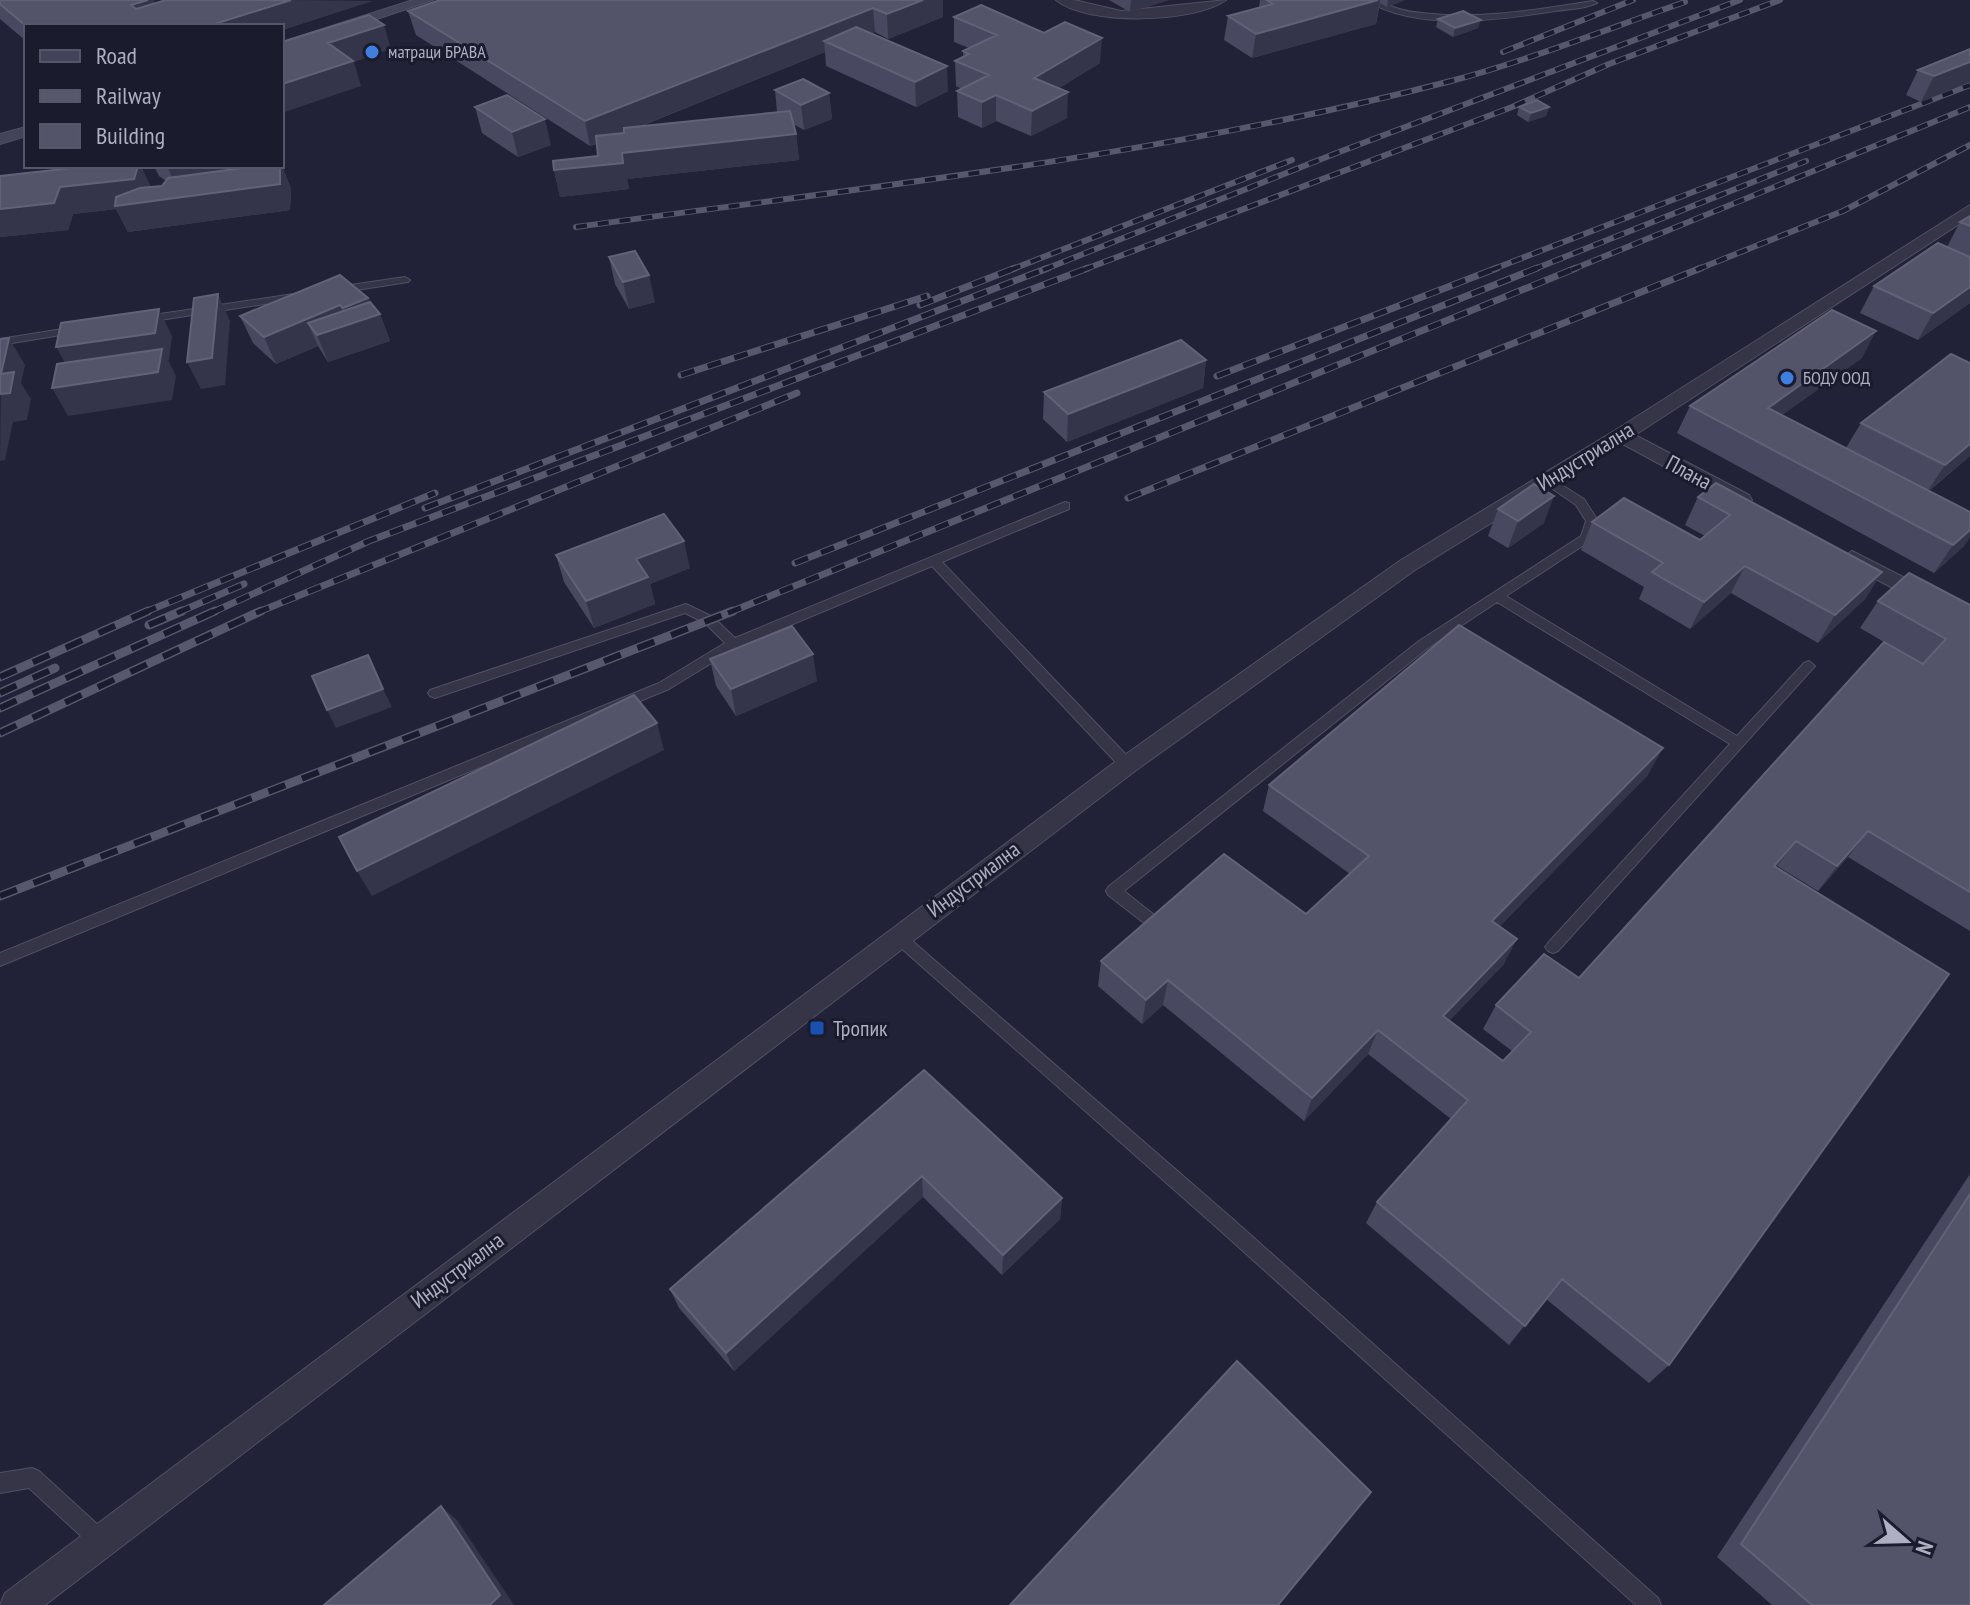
<svg xmlns="http://www.w3.org/2000/svg" width="1970" height="1605" font-family="'PT Sans Narrow',sans-serif">
<style>
.lines{fill:none;stroke-linecap:round;stroke-linejoin:round}
.service-casing{stroke:#4f5062;stroke-width:2}
.minor-casing{stroke:#4f5062;stroke-width:2}
.secondary-casing{stroke:#4f5062;stroke-width:2}
.service{fill:#353547;fill-rule:evenodd}
.minor{fill:#353547;fill-rule:evenodd}
.secondary{fill:#43435a;fill-rule:evenodd}
.rail-far2-casing{stroke:#57576e;stroke-width:6}
.rail-far1-casing{stroke:#57576e;stroke-width:7}
.rail-casing{stroke:#57576e;stroke-width:9}
.rail-far2{stroke:#1a1b2c;stroke-width:4;stroke-dasharray:11;stroke-linecap:butt}
.rail-far1{stroke:#1a1b2c;stroke-width:5;stroke-dasharray:14;stroke-linecap:butt}
.rail{stroke:#1a1b2c;stroke-width:6;stroke-dasharray:18;stroke-linecap:butt}
.wall{fill:#484960}
.shaded-wall{fill:#34354b}
.building{fill:#53546a;stroke:#616278;stroke-width:2}
.shop-dot{fill:#3f7fe0;stroke:#1a1b2c;stroke-width:3}
.transit-dot{fill:#1a4fb4;stroke:#1a1b2c;stroke-width:3}
.labels{text-anchor:middle;stroke-width:6;stroke-linejoin:round;paint-order:stroke}
.far-poi-label{font-size:18px;fill:#afafc4;stroke:#1a1b2c;text-anchor:start}
.street-label{font-size:22px;fill:#afafc4;stroke:#1a1b2c}
.poi-label{font-size:22px;fill:#afafc4;stroke:#1a1b2c;text-anchor:start}
</style>
<rect width="100%" height="100%" fill="#212237"/>
<g class="lines">
<g class="service-casing">
<path id="service" d="M1366,0C1378,0 1385,4 1396,8C1407,12 1420,13 1432,14C1486,19 1540,9 1593,1L1597,3C1585,9 1568,9 1555,11C1499,20 1416,32 1366,0Z
M405,277L410,280L408,282L337,293L332,290L337,287Z
M300,293L305,296L304,298L147,322L142,319L147,316Z
M75,327L79,328V332L0,345V339Z
M1548,476L1584,499L1598,521L1590,541L1506,596L1737,736L1804,663L1809,661L1815,666L1558,951L1553,953L1548,951L1545,947L1548,943L1730,744L1497,602L1429,647L1124,891L1167,925L1169,929L1167,933L1162,935L1157,933L1108,895L1106,891L1108,887L1419,641L1581,536L1586,521L1576,505L1544,483V477Z
M1065,502L1069,503V509L942,562L1132,761L1134,765L1132,769H1122L932,566L738,647L669,689L0,966V953L659,683L725,643L705,623L685,613L435,698L430,696L428,693L430,690L686,604L713,617L735,638Z
M897,930L902,932L1235,1221L1658,1598L1661,1605H1636L1223,1233L892,940L889,936L892,932Z
M32,1468L39,1471L108,1534L111,1541L108,1548L101,1551L94,1548L29,1488L0,1493V1473Z"/>
</g>
<g class="minor-casing">
<path id="minor" d="M1056,0H1074L1121,11L1226,0C1195,23 1087,26 1056,0Z
M1970,205V217L1635,435L1749,495L1752,500L1749,505H1735L1621,443L1415,570L1135,771L45,1605H0L5,1593L1119,759L1401,560L1614,431Z
M1852,551L1970,611V628L1845,563L1842,558Z"/>
</g>
<g class="secondary-casing">
<path id="secondary" d="M413,0H433L282,51V42Z
M26,127V136L0,144V134Z"/>
</g>
<use href="#service" class="service"/>
<use href="#minor" class="minor"/>
<use href="#secondary" class="secondary"/>
<g class="rail-far2-casing">
<path id="rail-far2" d="M1503,52L1633,0
M576,227C868,187 1164,156 1451,81C1530,60 1607,29 1685,2
M1010,270L1292,160
M1043,270L1334,154L1740,0
M1083,270L1512,107L1609,64L1780,0
M1491,270L1970,85
M1532,270L1806,161
M1571,270L1970,107
M1696,270L1843,211L1970,145"/>
</g>
<g class="rail-far1-casing">
<path id="rail-far1" d="M920,305L1015,268
M681,375L927,296
M1217,376L1497,268
M1128,498L1701,268
M425,508L1048,268
M795,563L1537,268
M143,613L435,493
M177,613L244,584
M211,613L369,541L1088,268
M256,613L797,393
M728,613L1576,268"/>
</g>
<g class="rail-casing">
<path id="rail" d="M149,625L182,611
M0,677L148,611
M0,693L55,668
M0,708L215,611
M0,733L261,611
M0,896L733,611"/>
</g>
<use href="#rail-far2" class="rail-far2"/>
<use href="#rail-far1" class="rail-far1"/>
<use href="#rail" class="rail"/>
</g>
<path class="wall" d="M0,0L155,3L372,1L282,30V26H26V41L0,19Z
M943,0V17L888,39L875,32L872,33L948,91L916,107L826,66L825,52L639,127L777,112L775,90L829,93L832,119L804,130L793,124L796,134L799,160L627,179L629,189L560,197L554,170L598,156L597,144L590,146L416,35L408,11Z
M1109,0H1169L1130,12Z
M1260,0H1405L1387,7L1380,3L1376,24L1252,58L1224,40L1228,16L1259,7Z
M954,17L1100,63L1059,88L1067,118L1031,136L996,121L982,128L958,117L957,91L962,89L956,86L955,61L963,57V51L969,48L954,42Z
M1438,19L1478,28L1453,37L1436,27Z
M1970,49L1921,102L1906,95L1918,70Z
M475,107L551,145L518,157L482,133Z
M1519,107H1549L1546,116L1528,122L1517,115Z
M154,166H282L291,189L290,210L128,232L116,209L73,214L68,230L0,237V176L151,187L162,186L166,181L159,176Z
M1970,216V303L1918,340L1860,313L1874,286L1947,247L1960,222Z
M609,257L655,302L629,309L615,284Z
M368,298L370,302L380,314L390,341L328,362L318,346L276,364L253,343L240,316Z
M1862,358L1782,415L1846,448L1861,423L1970,456L1929,491L1964,546L1934,573L1677,433L1690,406Z
M1206,360L1203,388L1067,442L1043,419L1044,392Z
M1698,497L1882,572L1865,599L1818,643L1731,593L1690,629L1639,599L1644,587L1581,550L1592,522L1700,540L1705,536L1685,525Z
M1498,509L1544,523L1508,548L1488,536Z
M556,555L690,568L650,584L655,604L594,628L564,582Z
M1878,601L1970,605V931L1848,857L1818,891L1777,866L1776,868L1669,1365L1649,1383L1546,1299L1509,1345L1366,1223L1377,1202L1451,1119L1368,1054L1304,1121L1163,1005L1142,1024L1098,986L1101,961L1306,914L1350,874L1263,811L1269,785L1648,775L1499,927L1504,964L1449,1021L1503,1061L1512,1051L1483,1029L1496,1005L1579,978L1884,642L1860,628Z
M710,659L817,681L736,716L716,686Z
M924,1070L1062,1198L1060,1219L1002,1275L923,1197L734,1371L679,1308L670,1289Z
M1970,1174V1605H1772L1717,1557Z"/>
<path class="shaded-wall" d="M148,0H154L163,23L153,26L131,5Z
M291,0L372,1L282,30V26H208Z
M923,0H943V17L888,39L887,14Z
M1131,0H1169L1130,12Z
M1378,0H1380L1376,24L1252,58L1256,34Z
M1388,0H1405L1387,7Z
M873,8L875,32L838,47L824,41L825,52L590,146L585,121Z
M1481,20L1478,28L1453,37L1455,28Z
M384,25L391,49L354,62L361,86L282,113V84L328,43Z
M1102,38L1100,63L1033,103L1034,78Z
M1970,62V82L1921,102L1934,76Z
M947,66L948,91L916,107L915,82Z
M1068,92L1067,118L1031,136L1032,111Z
M829,93L832,119L804,130L801,105Z
M996,95V121L982,128V102Z
M1549,107L1546,116L1528,122L1531,113Z
M545,119L551,145L518,157L512,132Z
M796,134L799,160L627,179L629,189L560,197L554,170L622,153Z
M138,166H141L151,187L282,166L291,189L290,210L128,232L116,209L73,214L68,230L0,237V209L60,187Z
M167,166H262L177,188Z
M649,275L655,302L629,309L623,282Z
M1970,287V303L1918,340L1933,313Z
M218,294L230,321L225,385L201,389L187,362Z
M368,298L375,316L380,314L390,341L328,362L317,335L308,323L318,346L276,364L264,337L340,305L348,325L350,324L343,308Z
M159,309L172,336L169,360H168L176,376L172,400L68,416L52,388L72,375L56,347Z
M1876,331L1862,358L1754,435L1768,408Z
M9,338L25,365L21,383L31,399L27,420L13,422L5,460L0,461L1,374Z
M1206,360L1203,388L1067,442L1068,414Z
M1970,444V456L1927,492L1945,465Z
M1554,496L1544,523L1508,548L1518,521Z
M1970,530V538L1964,546L1934,573L1953,545Z
M684,541L690,568L650,584L655,604L594,628L586,601L636,559Z
M1745,566L1731,593L1690,629L1704,602Z
M1882,572L1865,599L1818,643L1835,615Z
M813,654L817,681L736,716L731,689Z
M383,689L392,707L336,728L327,710Z
M657,723L664,750L372,896L357,871Z
M1663,748L1648,775L1480,946L1492,921Z
M1868,831L1848,857L1818,891L1837,866Z
M1796,841L1777,866L1756,892L1774,866Z
M1517,939L1504,964L1431,1040L1443,1016Z
M1168,980L1163,1005L1142,1024L1146,1000Z
M1378,1030L1368,1054L1304,1121L1312,1098Z
M922,1176L923,1197L734,1371L726,1353Z
M1062,1198L1060,1219L1002,1275L1003,1255Z
M441,1506L457,1520L514,1605H490Z"/>
<path class="building" d="M0,0H148L131,5L136,9L166,0H291L208,26H26L0,4Z
M440,0H923L887,14L873,8L585,121L408,11Z
M1267,0H1378L1256,34L1228,16L1273,4Z
M981,5L1044,33L1065,22L1102,38L1034,78L1068,92L1032,111L996,95L982,102L957,91L989,75L955,61L969,54L963,51L997,35L954,17Z
M1463,11L1481,20L1455,28L1438,19Z
M369,15L384,25L328,43L353,61L282,84V42Z
M856,27L947,66L915,82L824,41Z
M1970,49V62L1934,76L1918,70Z
M803,79L829,93L801,105L775,90Z
M507,95L545,119L512,132L475,107Z
M1537,100L1549,107L1531,113L1519,107Z
M790,111L796,134L622,153L623,163L554,170L553,161L598,156L596,136L624,133V128Z
M90,166H138L134,179L60,187L54,203L0,209V176Z
M258,166H280V184L115,206L116,197L140,188L162,186L168,178Z
M1970,216V226L1960,222Z
M1938,243L1970,257V287L1933,313L1874,286Z
M635,251L649,275L623,282L609,257Z
M340,275L368,298L343,308L340,305L264,337L240,316Z
M218,294L212,358L187,362L194,298Z
M370,302L380,314L317,335L308,323Z
M159,309L155,333L56,347L61,323Z
M1832,310L1876,331L1768,408L1970,512V530L1953,545L1690,406Z
M9,338L1,374L14,372L10,393L0,394V339Z
M1181,340L1206,360L1068,414L1044,392Z
M162,349L158,372L52,388L57,364Z
M1951,354L1970,363V444L1945,465L1861,423Z
M1716,483L1882,572L1835,615L1745,566L1704,602L1652,572L1663,563L1592,522L1624,498L1700,540L1730,515L1698,497Z
M1534,484L1554,496L1518,521L1498,509Z
M664,514L684,541L636,559L648,577L586,601L556,555Z
M1909,573L1970,605V892L1868,831L1837,866L1796,841L1774,866L1949,974L1669,1365L1562,1279L1525,1326L1377,1202L1468,1100L1378,1030L1312,1098L1168,980L1146,1000L1101,961L1224,854L1306,914L1369,856L1269,785L1459,625L1663,748L1492,921L1517,939L1443,1016L1503,1061L1531,1032L1496,1005L1544,954L1579,978L1884,642L1923,664L1946,639L1878,601Z
M792,626L813,654L731,689L710,659Z
M368,655L383,689L327,710L312,676Z
M634,695L657,723L357,871L339,837Z
M924,1070L1062,1198L1003,1255L922,1176L726,1353L670,1289Z
M1970,1194V1605H1812L1741,1544Z
M1237,1361L1371,1492L1278,1605H1010Z
M441,1506L500,1595L490,1605H324Z"/>
<g class="shop-dot">
<circle cx="372" cy="52" r="8"/>
<circle cx="1787" cy="378" r="8"/>
</g>
<rect class="transit-dot" x="809" y="1020" width="16" height="16" rx="4"/>
<g class="labels">
<g class="far-poi-label">
<text x="388" y="58">матраци БРАВА</text>
<text x="1803" y="384">БОДУ ООД</text>
</g>
<g class="street-label">
<text transform="translate(1585 456) rotate(-32)" y="8">Индустриална</text>
<text transform="translate(1689 472) rotate(28)" y="8">Плана</text>
<text transform="translate(973 879) rotate(-37)" y="8">Индустриална</text>
<text transform="translate(457 1270) rotate(-37)" y="8">Индустриална</text>
</g>
<g class="poi-label">
<text x="833" y="1036">Тропик</text>
</g>
</g>
<rect x="24" y="24" width="260" height="144" fill="#1a1b2c" stroke="#565669" stroke-width="2"/>
<rect x="40" y="50" width="40" height="12" fill="#43435a" stroke="#565669" stroke-width="2"/>
<text x="96" y="64" font-size="24" fill="#afafc4">Road</text>
<rect x="40" y="90" width="40" height="12" fill="#57576e" stroke="#565669" stroke-width="2"/>
<text x="96" y="104" font-size="24" fill="#afafc4">Railway</text>
<rect x="40" y="124" width="40" height="24" fill="#53546a" stroke="#565669" stroke-width="2"/>
<text x="96" y="144" font-size="24" fill="#afafc4">Building</text>
<g transform="translate(1906 1541) rotate(110)" stroke="#1a1b2c" stroke-width="6" paint-order="stroke">
<path d="M0-6L14 30L0 20L-14 30Z" fill="#afafc4"/>
<text y="-12" font-size="22" font-weight="bold" text-anchor="middle" fill="#afafc4">N</text>
</g>
</svg>
